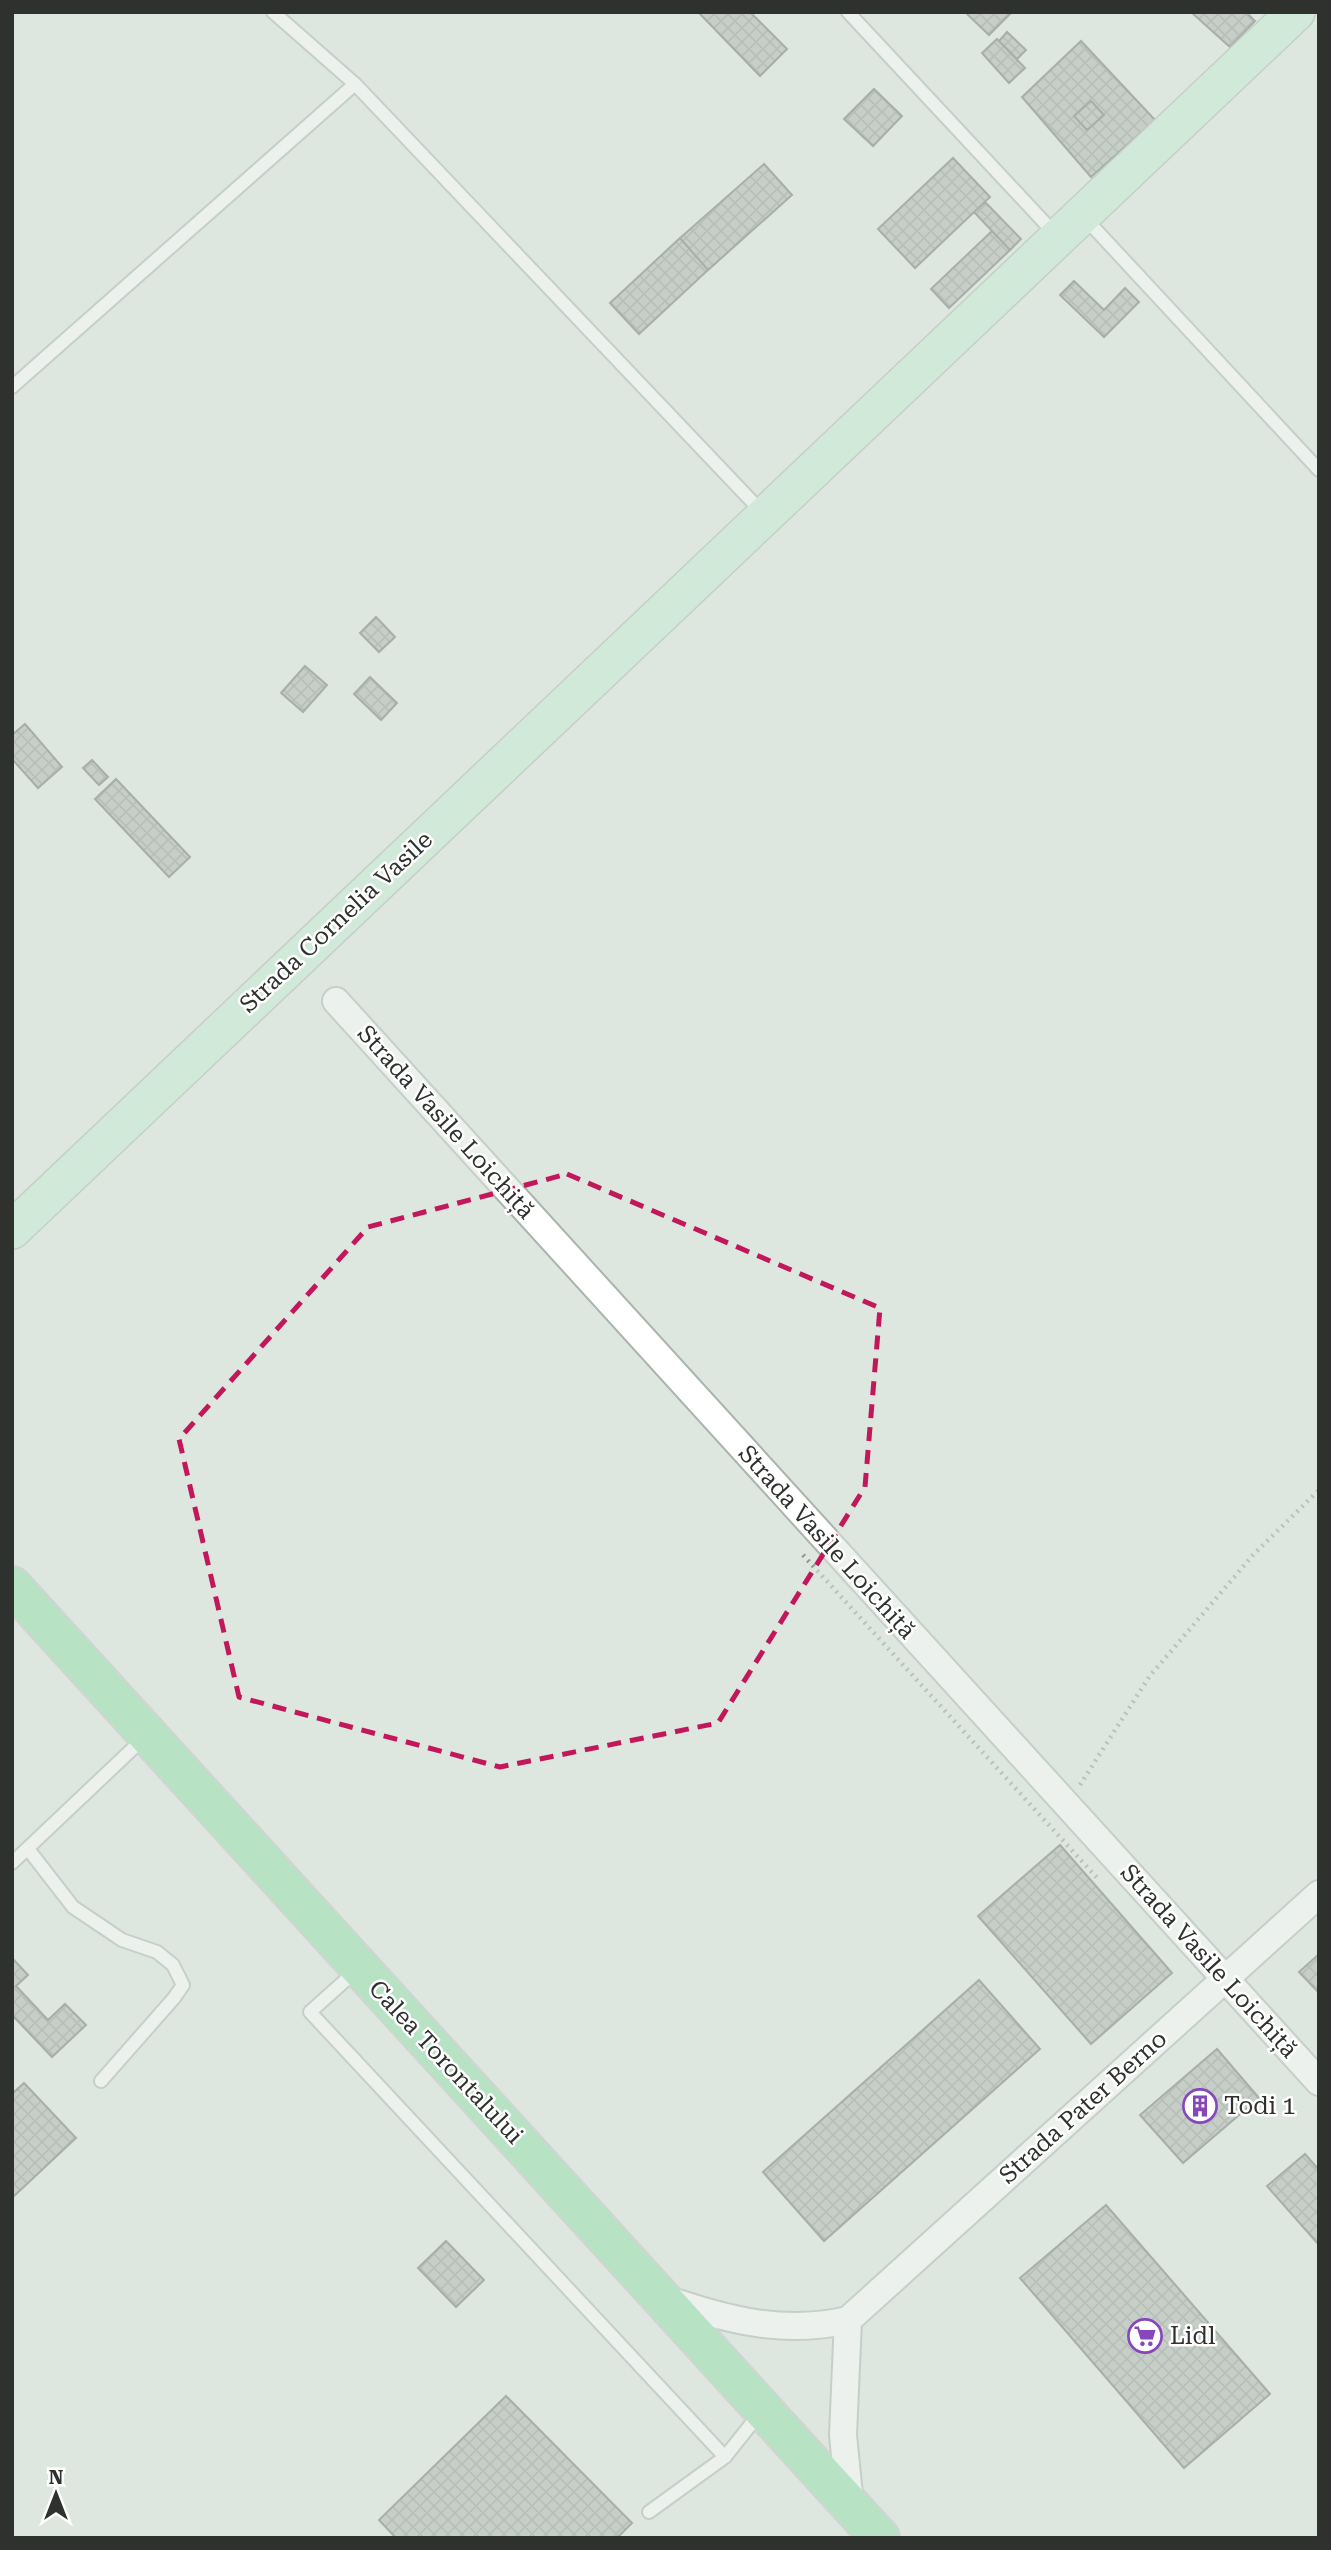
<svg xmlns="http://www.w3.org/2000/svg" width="1331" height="2550" font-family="'Roboto Serif',serif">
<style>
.building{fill:url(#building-cross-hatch);stroke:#656d66;stroke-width:2}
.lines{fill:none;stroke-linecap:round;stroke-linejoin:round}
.lane-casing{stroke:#abb4ac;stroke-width:16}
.street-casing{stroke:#abb4ac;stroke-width:30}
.secondary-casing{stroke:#abb4ac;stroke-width:40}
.primary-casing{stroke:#c0c1c0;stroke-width:42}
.path{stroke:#919892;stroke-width:4.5;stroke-dasharray:2 5;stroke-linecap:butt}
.lane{stroke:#fff;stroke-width:12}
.street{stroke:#fff;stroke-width:26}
.secondary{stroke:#c4eed2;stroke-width:37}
.primary{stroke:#89dda5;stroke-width:38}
.marked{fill:none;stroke:#c2185b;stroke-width:5;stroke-dasharray:14 9;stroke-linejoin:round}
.labels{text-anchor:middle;stroke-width:5;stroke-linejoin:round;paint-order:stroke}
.street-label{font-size:24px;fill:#2e312e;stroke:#fff}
.poi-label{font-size:24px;fill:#2e312e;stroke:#fff;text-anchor:start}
</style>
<defs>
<pattern id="building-cross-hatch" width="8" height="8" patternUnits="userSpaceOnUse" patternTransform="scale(1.75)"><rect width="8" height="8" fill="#aab2ab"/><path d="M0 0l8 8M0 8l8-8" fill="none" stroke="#8b918c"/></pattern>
</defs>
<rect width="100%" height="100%" fill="#dde6df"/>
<path class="building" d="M750,12L787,49L760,76L699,13Z
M965,12H1012L989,35Z
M1191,12H1246L1255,21L1230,47Z
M1007,32L1026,50L1017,59L999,41Z
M997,39L1025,68L1009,83L982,53Z
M1081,41L1155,120L1091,177L1022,97Z
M874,89L902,116L873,146L844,119Z
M1091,101L1104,115L1087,130L1074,116Z
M953,158L990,197L915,268L878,229Z
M764,164L792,195L708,270L680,238Z
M985,202L1021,239L1010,250L974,212Z
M992,231L1010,250L949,308L931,289Z
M680,238L708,270L639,334L610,303Z
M1074,281L1104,310L1125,288L1139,302L1104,337L1060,295Z
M376,617L395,637L379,652L360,633Z
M305,666L327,685L303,712L281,693Z
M370,677L397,703L381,720L354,694Z
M25,724L62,767L38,788L12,759V735Z
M92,760L108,777L99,785L83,768Z
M116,779L190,857L169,877L95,799Z
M1060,1845L1172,1973L1091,2044L978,1916Z
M1319,1954V1993L1299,1972Z
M12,1958L28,1975L16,1986L48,2020L65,2004L86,2025L52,2057L12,2015Z
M979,1980L1040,2049L824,2241L763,2172Z
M1217,2049L1259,2098L1183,2163L1140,2115Z
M24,2083L76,2138L12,2198V2094Z
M1305,2154L1319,2170V2245L1267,2186Z
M1106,2205L1270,2394L1184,2468L1020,2278Z
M446,2241L484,2280L456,2307L418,2268Z
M506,2396L632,2523L617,2538H396L379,2520Z"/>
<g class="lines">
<g class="lane-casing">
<path id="lane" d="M273,12L355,84L762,512
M848,12L1057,236
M1083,216L1319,470
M12,387L355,84
M28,1849L73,1907L122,1940L157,1952L173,1965L183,1985L174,1998L101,2081
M12,1863L144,1738
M358,1969L310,2012L725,2457
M649,2512L725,2457L760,2413"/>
</g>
<g class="street-casing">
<path id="street" d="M336,1001L1319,2082
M666,2299C727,2320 784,2335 848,2320L1319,1894
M848,2320L843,2435L850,2505"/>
</g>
<g class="secondary-casing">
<path id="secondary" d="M12,1230L1296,12"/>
</g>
<g class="primary-casing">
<path id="primary" d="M12,1586L880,2538"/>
</g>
<path class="path" d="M803,1555L1099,1880
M1080,1785L1149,1677L1253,1555L1319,1490"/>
<use href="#lane" class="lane"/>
<use href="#street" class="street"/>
<use href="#secondary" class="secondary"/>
<use href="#primary" class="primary"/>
</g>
<path d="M0 0H1331V2550H0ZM567,1174L880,1308L865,1487L718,1723L500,1767L239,1697L179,1439L368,1227Z" fill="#dde6df" fill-opacity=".55" fill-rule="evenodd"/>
<path class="marked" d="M567,1174L880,1308L865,1487L718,1723L500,1767L239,1697L179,1439L368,1227Z"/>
<defs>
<g id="building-ring" transform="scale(1.75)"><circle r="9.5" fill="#fff" stroke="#8647bd" stroke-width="1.5"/><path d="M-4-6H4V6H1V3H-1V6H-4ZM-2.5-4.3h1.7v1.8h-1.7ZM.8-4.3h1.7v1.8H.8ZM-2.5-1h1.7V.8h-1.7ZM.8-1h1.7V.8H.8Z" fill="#8647bd"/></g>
<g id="supermarket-ring" transform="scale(1.75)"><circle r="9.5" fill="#fff" stroke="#8647bd" stroke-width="1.5"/><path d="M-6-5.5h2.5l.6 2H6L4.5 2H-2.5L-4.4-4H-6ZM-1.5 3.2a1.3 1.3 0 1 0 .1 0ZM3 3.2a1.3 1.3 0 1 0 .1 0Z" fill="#8647bd"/></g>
</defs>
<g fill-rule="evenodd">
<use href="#building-ring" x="1200" y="2106"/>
<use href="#supermarket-ring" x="1145" y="2336"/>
</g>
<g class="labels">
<g class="street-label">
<text transform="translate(336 922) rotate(-43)" y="8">Strada Cornelia Vasile</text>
<text transform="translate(446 1122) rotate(48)" y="8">Strada Vasile Loichiță</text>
<text transform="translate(827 1542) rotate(48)" y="8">Strada Vasile Loichiță</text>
<text transform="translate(1209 1961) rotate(48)" y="8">Strada Vasile Loichiță</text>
<text transform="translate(446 2062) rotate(47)" y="8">Calea Torontalului</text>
<text transform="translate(1083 2107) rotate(-42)" y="8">Strada Pater Berno</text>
</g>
<g class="poi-label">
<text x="1224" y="2114">Todi 1</text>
<text x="1170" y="2344">Lidl</text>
</g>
</g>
<rect width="1331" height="2550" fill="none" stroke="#2e312e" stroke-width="28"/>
<g transform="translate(56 2494)" stroke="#ffffff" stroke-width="5" paint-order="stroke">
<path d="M0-5L12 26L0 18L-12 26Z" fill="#2e312e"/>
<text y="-10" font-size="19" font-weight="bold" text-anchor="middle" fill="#2e312e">N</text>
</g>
</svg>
